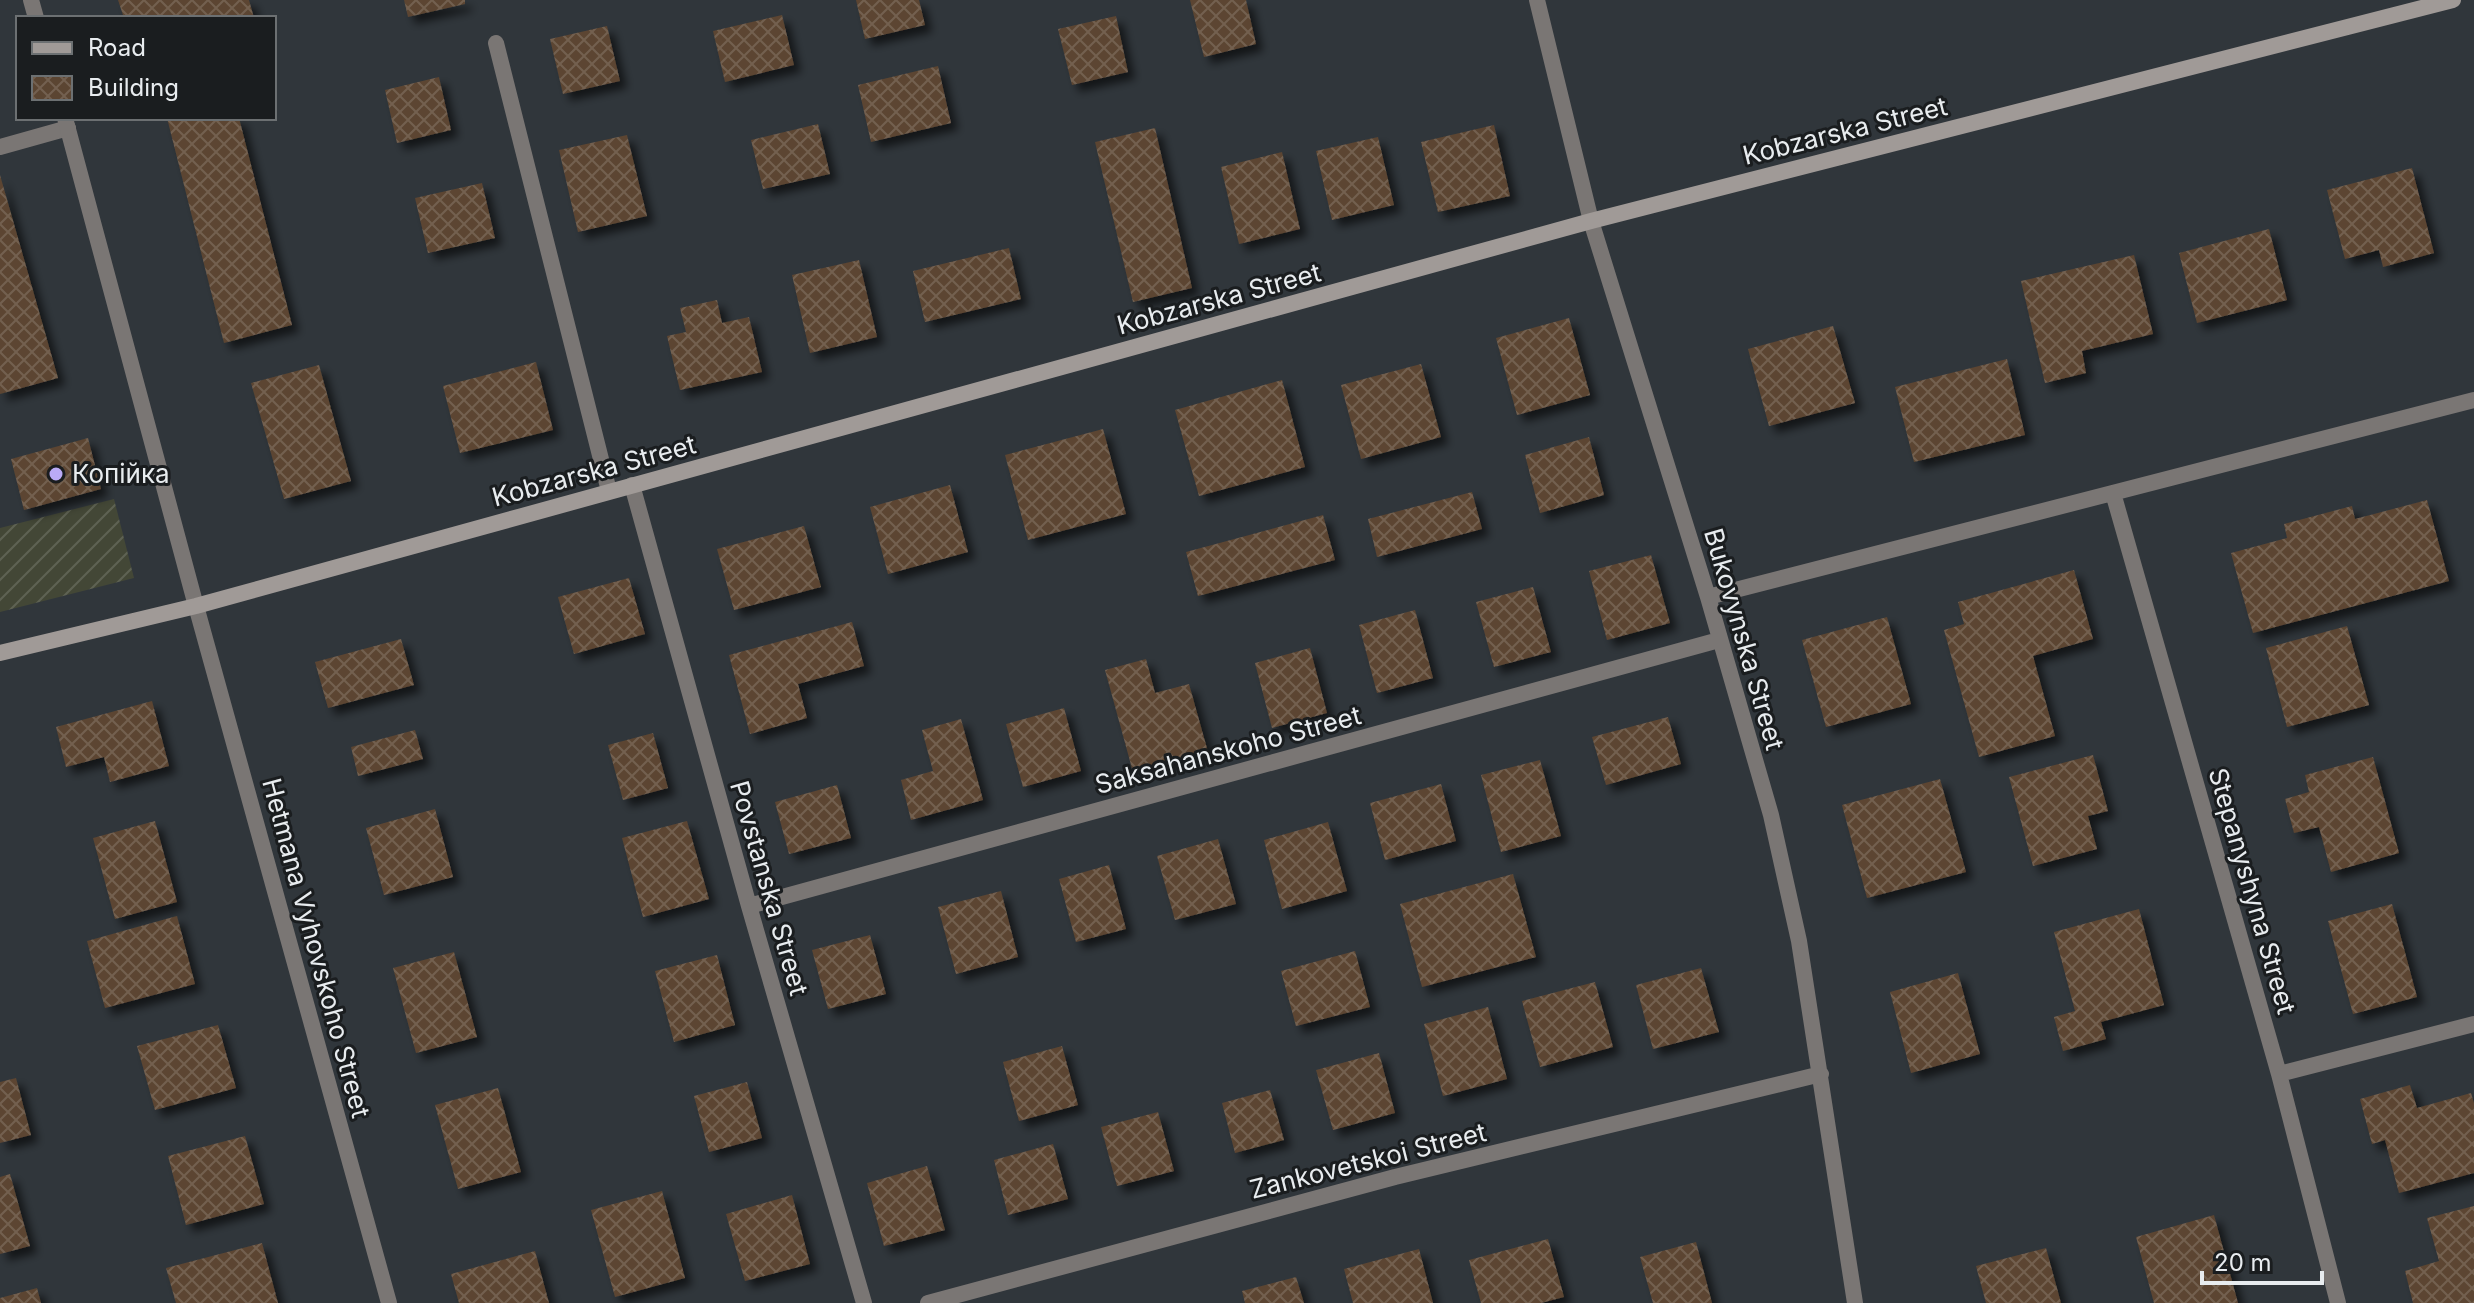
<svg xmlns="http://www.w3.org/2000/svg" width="2474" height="1303" font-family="Inter,sans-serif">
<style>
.garden{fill:url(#garden-furrows)}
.building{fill:url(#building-cross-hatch);filter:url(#shadow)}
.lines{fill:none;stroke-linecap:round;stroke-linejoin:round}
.lane{stroke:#7a7674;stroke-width:16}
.street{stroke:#7a7674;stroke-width:16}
.secondary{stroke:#a09a97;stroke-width:16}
.poi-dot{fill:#baaaf6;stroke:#1a1d1f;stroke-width:3}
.labels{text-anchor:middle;stroke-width:6;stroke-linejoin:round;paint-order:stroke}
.street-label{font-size:26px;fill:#e8ecef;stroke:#1a1d1f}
.poi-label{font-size:26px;fill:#e8ecef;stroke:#1a1d1f;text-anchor:start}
</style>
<defs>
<pattern id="garden-furrows" width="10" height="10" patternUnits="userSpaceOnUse" patternTransform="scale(2)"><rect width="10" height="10" fill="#434736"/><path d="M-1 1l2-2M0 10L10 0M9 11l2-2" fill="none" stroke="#5e6253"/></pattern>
<pattern id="building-cross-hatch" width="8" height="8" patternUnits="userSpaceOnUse" patternTransform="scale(2)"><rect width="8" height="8" fill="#5b4532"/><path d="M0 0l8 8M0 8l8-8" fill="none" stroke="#736050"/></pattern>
<filter id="shadow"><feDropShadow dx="7" dy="7" stdDeviation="4" flood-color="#0009"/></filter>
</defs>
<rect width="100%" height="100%" fill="#30363b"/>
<path class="garden" d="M114,499L134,578L0,612V528Z"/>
<path class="building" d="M118,0H249L254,18H124Z
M404,0H465V4L408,17Z
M856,0H919L925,25L865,39Z
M1190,0H1246L1256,44L1204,57Z
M782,15L794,65L725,82L713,31Z
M1116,16L1128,72L1072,85L1058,29Z
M607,26L620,81L563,94L550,39Z
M938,66L951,123L871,142L858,85Z
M439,77L451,130L397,143L385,90Z
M167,118H239L292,325L224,343Z
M818,124L830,174L763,189L751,140Z
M1494,125L1510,196L1438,212L1421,142Z
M1155,128L1192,288L1133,302L1095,142Z
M627,135L647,216L578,232L559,150Z
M1378,137L1394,205L1332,220L1316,151Z
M1282,152L1300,229L1239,244L1221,167Z
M2412,168L2434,253L2383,267L2379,250L2345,259L2327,190Z
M0,175L58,378L0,394Z
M482,183L495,238L428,253L415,198Z
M2269,229L2287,300L2197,323L2179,253Z
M1009,248L1021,299L925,322L913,271Z
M2134,255L2153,334L2082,351L2086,373L2045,383L2021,281Z
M859,260L877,337L810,353L792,275Z
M717,300L722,323L749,317L762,372L680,390L667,336L686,332L680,308Z
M1569,318L1590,395L1517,415L1496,338Z
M1833,326L1855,403L1769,426L1748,349Z
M2007,359L2025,435L1914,462L1895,387Z
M536,362L553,430L460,453L443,386Z
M1421,364L1441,437L1361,459L1341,385Z
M319,365L351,481L284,499L251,383Z
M1282,380L1305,467L1199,496L1175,410Z
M1103,429L1126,514L1028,540L1005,455Z
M1589,437L1604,495L1540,513L1525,455Z
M88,438L101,489L24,510L11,459Z
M950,485L968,552L888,574L870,507Z
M1472,492L1482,529L1377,557L1368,519Z
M2427,500L2449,581L2253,633L2231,553L2287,538L2284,524L2352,506L2355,519Z
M1323,515L1335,560L1198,596L1186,552Z
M804,526L821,587L734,610L717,549Z
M1651,555L1670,623L1607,640L1589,571Z
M2074,570L2093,639L2033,656L2055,736L1979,757L1944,630L1964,624L1958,602Z
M629,578L645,634L574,654L558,597Z
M1533,587L1551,652L1494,667L1476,602Z
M1415,610L1433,678L1377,693L1359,625Z
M1887,617L1911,704L1826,727L1802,640Z
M852,622L864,666L798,684L807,718L750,734L729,655Z
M2347,626L2369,705L2287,727L2266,648Z
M401,639L414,685L328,708L315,662Z
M1310,648L1327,713L1272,728L1255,663Z
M1146,659L1155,693L1189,684L1208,752L1133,772L1105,670Z
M152,701L169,766L110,782L104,757L66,767L56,727Z
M1064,708L1081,771L1023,787L1006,724Z
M1668,717L1681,764L1606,785L1592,737Z
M961,719L983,800L911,820L901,780L933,771L922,730Z
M415,730L423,759L358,776L351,747Z
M653,733L668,788L623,800L608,745Z
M2093,755L2108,811L2088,816L2097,849L2033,866L2009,777Z
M2373,757L2399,853L2331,872L2319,827L2294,833L2285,799L2309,792L2305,775Z
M1540,760L1561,836L1501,852L1481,775Z
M1940,779L1966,872L1867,898L1842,805Z
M1441,784L1456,841L1385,860L1370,803Z
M837,785L851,838L789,854L775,802Z
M435,809L453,877L384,895L366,828Z
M155,821L177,902L115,919L93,838Z
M687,821L709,899L643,917L622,838Z
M1328,822L1347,891L1282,909L1264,840Z
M1218,839L1236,904L1175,920L1157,856Z
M1109,865L1126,929L1076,942L1059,879Z
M1513,874L1536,957L1422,987L1400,904Z
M1001,891L1018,957L956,974L938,907Z
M2392,904L2417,997L2353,1014L2328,921Z
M2139,909L2164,1005L2101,1022L2106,1039L2063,1051L2054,1017L2075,1011L2054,932Z
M177,916L195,984L105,1008L87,941Z
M870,935L886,994L828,1009L812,950Z
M1355,951L1370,1007L1296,1026L1281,971Z
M454,952L477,1037L416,1053L393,968Z
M717,955L735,1025L674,1042L655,971Z
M1701,968L1719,1032L1653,1049L1636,985Z
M1958,973L1980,1054L1911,1073L1890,992Z
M1595,982L1613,1047L1540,1067L1522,1001Z
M1488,1007L1507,1079L1443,1096L1424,1024Z
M218,1025L236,1088L155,1110L137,1046Z
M1062,1046L1078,1105L1019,1121L1003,1062Z
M1379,1053L1395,1113L1333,1130L1316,1070Z
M16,1078L31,1135L0,1143V1082Z
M747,1082L762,1138L709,1152L694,1096Z
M2410,1085L2417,1108L2471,1093L2474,1103V1173L2399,1193L2385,1140L2372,1144L2360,1099Z
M498,1088L521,1172L458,1189L435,1105Z
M1270,1090L1284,1140L1235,1153L1222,1103Z
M1158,1112L1174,1171L1117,1186L1101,1127Z
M245,1136L264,1204L186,1225L168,1156Z
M1053,1144L1068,1199L1008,1215L994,1160Z
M927,1166L945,1230L884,1246L867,1183Z
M10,1174L30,1246L0,1254V1177Z
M662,1191L685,1278L615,1297L591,1210Z
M792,1195L810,1264L745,1281L726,1214Z
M2474,1206V1303H2413L2405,1271L2439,1261L2427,1218Z
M2214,1215L2238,1303H2154L2136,1237Z
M1548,1239L1564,1297L1541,1303H1481L1469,1260Z
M1696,1242L1712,1303H1653L1640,1257Z
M262,1243L278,1303H176L166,1268Z
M2046,1248L2061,1303H1986L1976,1266Z
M1419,1249L1433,1303H1353L1344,1269Z
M535,1251L549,1303H459L451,1274Z
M1296,1277L1304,1303H1245L1242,1291Z
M37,1288L41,1303H0V1298Z"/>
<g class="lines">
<path class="lane" d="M496,43L609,491
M0,147L68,128"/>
<path class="street" d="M31,0L36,18
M1537,0L1591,221L1708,597L1771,815L1799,941L1855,1303
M65,118L196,606L389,1303
M632,485L749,906L864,1303
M2113,493L2279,1074L2338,1303
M1708,597L2474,400
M749,906L1719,640
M2279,1074L2474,1024
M928,1303L1395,1177L1821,1074"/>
<path class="secondary" d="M0,653L196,606L1591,221L2453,0"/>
</g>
<circle class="poi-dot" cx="56" cy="474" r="8"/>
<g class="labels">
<g class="street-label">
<text transform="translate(1845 131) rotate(-14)" y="9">Kobzarska Street</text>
<text transform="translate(1219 299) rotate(-15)" y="9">Kobzarska Street</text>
<text transform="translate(594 471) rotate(-15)" y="9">Kobzarska Street</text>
<text transform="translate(1744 639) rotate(74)" y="9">Bukovynska Street</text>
<text transform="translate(1228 750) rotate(-15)" y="9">Saksahanskoho Street</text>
<text transform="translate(769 888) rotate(74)" y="9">Povstanska Street</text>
<text transform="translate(2252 891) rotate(74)" y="9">Stepanyshyna Street</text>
<text transform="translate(316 948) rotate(75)" y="9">Hetmana Vyhovskoho Street</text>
<text transform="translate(1368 1161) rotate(-14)" y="9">Zankovetskoi Street</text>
</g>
<g class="poi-label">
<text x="72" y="483">Копійка</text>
</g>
</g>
<rect x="16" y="16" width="260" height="104" fill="#1a1d1f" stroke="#6c7072" stroke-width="2"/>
<rect x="32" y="42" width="40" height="12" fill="#a09a97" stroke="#6c7072" stroke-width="2"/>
<text x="88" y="56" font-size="24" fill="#e8ecef">Road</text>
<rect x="32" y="76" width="40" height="24" fill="url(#building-cross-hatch)" stroke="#6c7072" stroke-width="2"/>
<text x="88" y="96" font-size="24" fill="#e8ecef">Building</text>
<path d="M2202 1271v12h120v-12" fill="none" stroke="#e8ecef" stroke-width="4"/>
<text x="2214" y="1271" font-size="24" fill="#e8ecef" stroke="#1a1d1f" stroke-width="6" paint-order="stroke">20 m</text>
</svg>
